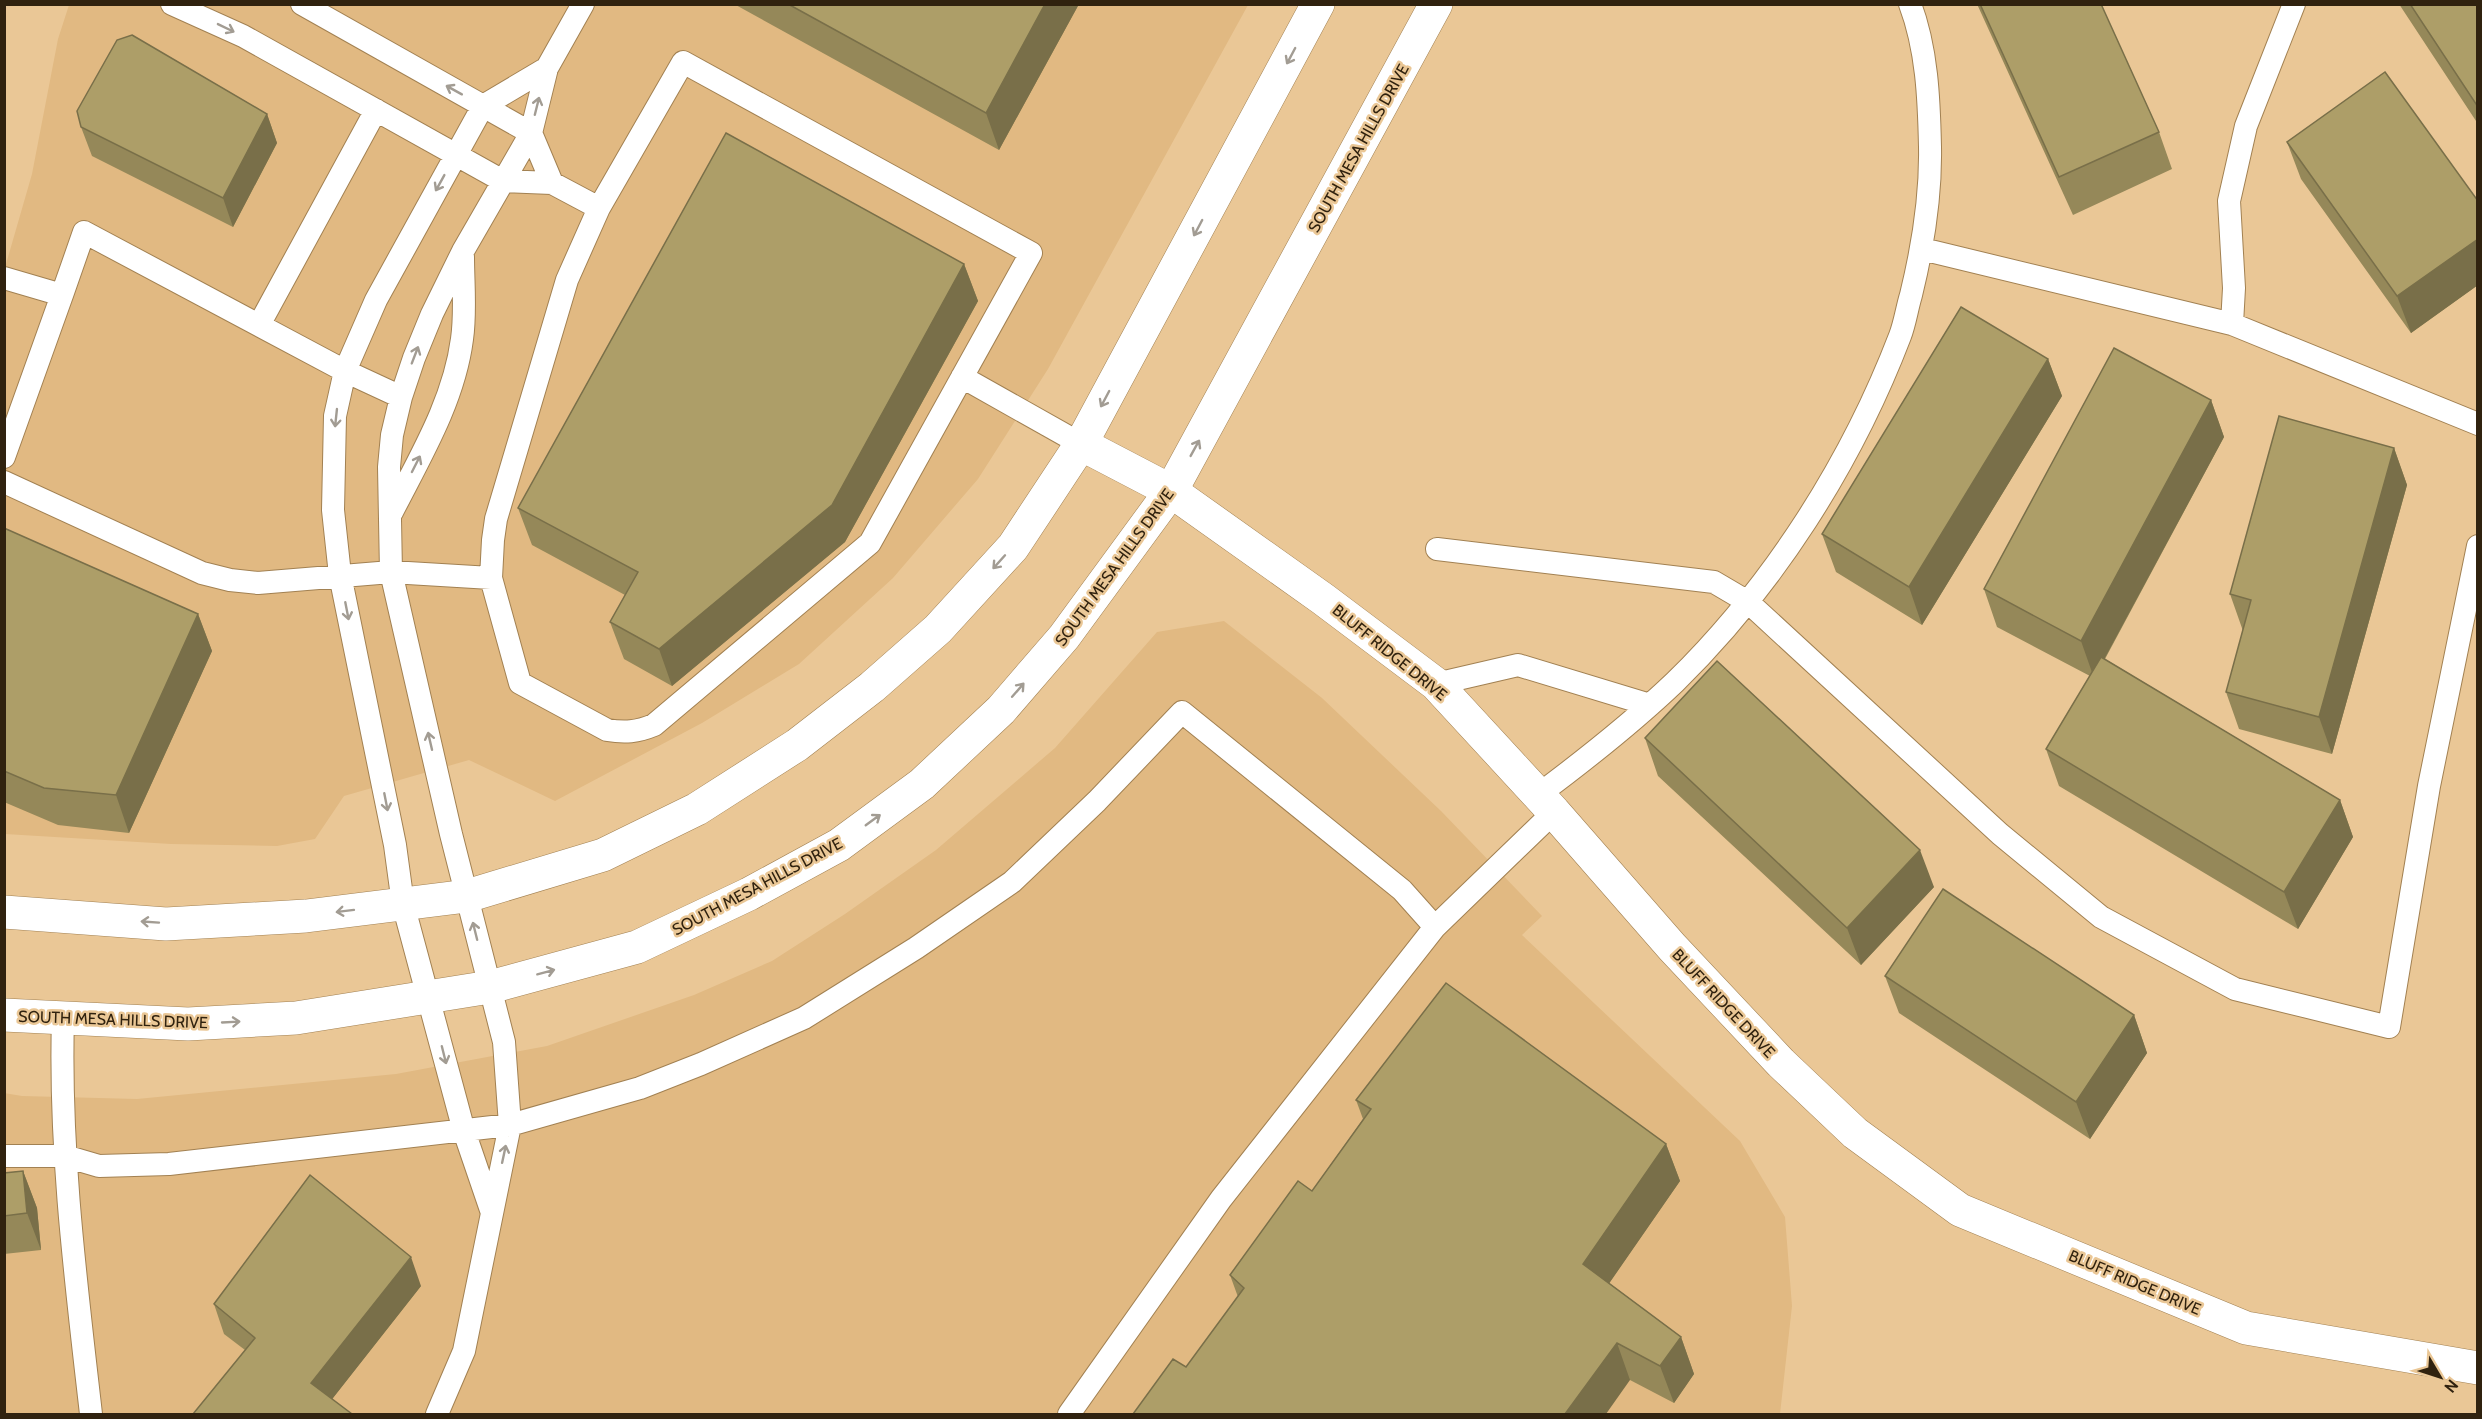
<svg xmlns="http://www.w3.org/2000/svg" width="2482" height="1419" font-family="Cabin,sans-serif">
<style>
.built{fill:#e1b982}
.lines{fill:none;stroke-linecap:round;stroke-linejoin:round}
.service-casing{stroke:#a28152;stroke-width:24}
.minor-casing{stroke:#a28152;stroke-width:34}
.tertiary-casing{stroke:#a28152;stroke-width:34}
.service{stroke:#fff;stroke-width:22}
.minor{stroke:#fff;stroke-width:33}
.tertiary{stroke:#fff;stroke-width:33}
.wall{fill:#958859}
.shaded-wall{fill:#796f49}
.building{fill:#ad9e68;stroke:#796f49;stroke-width:1.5}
.oneway{stroke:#a29c93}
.labels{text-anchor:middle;stroke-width:5;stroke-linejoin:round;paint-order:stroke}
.street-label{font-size:16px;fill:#30220f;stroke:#eac796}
</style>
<rect width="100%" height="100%" fill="#eac796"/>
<path class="built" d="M69,5H1248L1048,369L978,479L893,578L799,664L702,723L555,801L469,760L344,796L315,839L277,846L171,844L5,834L4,271L32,174L58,39Z
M1224,621L1322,698L1441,811L1542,916L1522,935L1740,1141L1785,1217L1792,1306L1780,1414H5L4,1093L22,1096L137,1099L396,1074L547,1046L694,995L772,961L845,914L936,850L1055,748L1157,632Z"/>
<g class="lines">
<g class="service-casing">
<path id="service" d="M172,4L243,36L503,181L552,183L599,208
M302,4L531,133L552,183
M683,62L1031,253L870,543L654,725C637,732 625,733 607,730L520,683L491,578L493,540L496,519L567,280L599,208Z
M1922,249L2232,324L2478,424
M4,278L62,295L4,457
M62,295L84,232L345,371L401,397
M2232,324L2234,288L2229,201L2246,126L2294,4
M259,325L376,110
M962,377L1081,444
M4,482L202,573L230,580L258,583L391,572L491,578
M392,512C420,457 454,401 462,339C466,312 463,283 463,257
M1437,549L1714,582L1748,602L2000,834L2101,917L2235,989L2389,1027L2429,786L2478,546
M1436,684L1518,665L1650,705
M1538,795C1585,760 1632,723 1675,682C1773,586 1851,464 1900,336C1905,323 1907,308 1911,295C1923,246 1931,198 1930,147C1929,99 1927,49 1910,4
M63,1018C59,1150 76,1283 91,1414
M4,1156H65L99,1166L169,1164L510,1125L640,1088L701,1064L804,1018L916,948L1012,882L1097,801L1182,712L1402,890L1435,927
M491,1210L464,1131L403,904L395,845L340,575L333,510L335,416L345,371L376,300L483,106L547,68
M437,1414L464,1351L510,1125L504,1042L451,834L391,572L389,467L392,435L401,397L414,358L432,314L463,251L531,133L547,68L583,4
M1069,1414L1221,1199L1435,927L1554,812"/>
</g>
<g class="minor-casing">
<path id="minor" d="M1081,444L1171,491L1323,599L1436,684L1554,812L1672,947L1781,1063L1855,1133L1960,1210L2246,1328L2478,1368"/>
</g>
<g class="tertiary-casing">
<path id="tertiary" d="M4,912L166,924L306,916L467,896L603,855L697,809L797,745L872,687L938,629L1013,547L1081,444L1318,4
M4,1015L188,1024L296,1018L490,987L637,947L749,894L839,845L922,784L1001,710L1064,637L1171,491L1436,4"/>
</g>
<use href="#service" class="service"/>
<use href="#minor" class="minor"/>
<use href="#tertiary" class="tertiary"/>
</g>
<path class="wall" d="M734,4H1079L999,150Z
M1977,4H2101L2159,132L2172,169L2073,215Z
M2399,4H2478V124Z
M267,114L277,143L233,227L92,156L81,127Z
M2287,142L2478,201V285L2411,333L2301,179Z
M964,264L978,301L845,542L672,686L624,659L610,622L625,595L532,545L518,508Z
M2048,359L2062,396L1922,625L1836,572L1822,534Z
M2211,400L2224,437L2105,659L2340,800L2353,837L2298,929L2059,786L2046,749L2090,676L1997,627L1984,589Z
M2394,448L2407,485L2332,754L2239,729L2226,692L2243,631L2230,594Z
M4,528L198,614L212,651L129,833L58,825L4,802Z
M1645,738L1934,887L1861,965L1658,776Z
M1885,976L2134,1015L2147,1053L2090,1139L1899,1013Z
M1356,1100L1666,1144L1680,1181L1609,1283L1681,1337L1694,1374L1674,1403L1630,1380L1186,1367L1238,1297L1230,1275L1312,1191L1363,1119Z
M23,1171L37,1208L41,1250L4,1254V1173Z
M421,1286L332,1399L245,1350L224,1334L214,1304Z"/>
<path class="shaded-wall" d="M1045,4H1079L999,150L986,113Z
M267,114L277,143L233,227L223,198Z
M2478,239V285L2411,333L2397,296Z
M964,264L978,301L845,542L672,686L659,649Z
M2048,359L2062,396L1922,625L1909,587Z
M2211,400L2224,437L2094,678L2081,641Z
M2394,448L2407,485L2332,754L2319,717Z
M198,614L212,651L129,833L116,795Z
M2340,800L2353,837L2298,929L2284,892Z
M1920,850L1934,887L1861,965L1847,928Z
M2134,1015L2147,1053L2090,1139L2076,1102Z
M1666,1144L1680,1181L1597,1301L1583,1264Z
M23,1171L37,1208L41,1250L27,1213Z
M411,1257L421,1286L322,1412L311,1383Z
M1681,1337L1694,1374L1674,1403L1660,1366Z
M1617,1343L1630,1380L1606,1414H1565Z"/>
<path class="building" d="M788,4H1045L986,113Z
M1980,4H2101L2159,132L2059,177Z
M2410,4H2478V107Z
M132,35L267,114L223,198L81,127L77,111L117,40Z
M2385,72L2478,201V239L2397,296L2287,142Z
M726,133L964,264L832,505L659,649L610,622L638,572L518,508Z
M1961,307L2048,359L1909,587L1822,534Z
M2114,348L2211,400L2081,641L1984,589Z
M2279,416L2394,448L2319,717L2226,692L2251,600L2230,594Z
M4,528L198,614L116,795L44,788L4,771Z
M2101,657L2340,800L2284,892L2046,749Z
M1717,661L1920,850L1847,928L1645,738Z
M1943,889L2134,1015L2076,1102L1885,976Z
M1446,983L1666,1144L1583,1264L1681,1337L1660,1366L1617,1343L1565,1414H1133L1173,1359L1186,1367L1244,1288L1230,1275L1298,1181L1312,1191L1371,1109L1356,1100Z
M23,1171L27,1213L4,1216V1173Z
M310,1175L411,1257L311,1383L352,1414H193L255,1338L214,1304Z"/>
<defs><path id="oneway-shaft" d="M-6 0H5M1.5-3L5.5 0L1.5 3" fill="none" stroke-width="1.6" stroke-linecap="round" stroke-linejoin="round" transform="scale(1.5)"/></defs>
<g class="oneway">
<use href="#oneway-shaft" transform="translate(226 28) rotate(26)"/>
<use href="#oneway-shaft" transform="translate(1291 56) rotate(118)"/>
<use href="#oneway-shaft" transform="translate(454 90) rotate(-151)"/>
<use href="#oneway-shaft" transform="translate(537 106) rotate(-76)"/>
<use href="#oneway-shaft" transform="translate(440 183) rotate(119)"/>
<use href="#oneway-shaft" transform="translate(1198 228) rotate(118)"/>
<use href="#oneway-shaft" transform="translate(415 355) rotate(-69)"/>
<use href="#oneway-shaft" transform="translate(1105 399) rotate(118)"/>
<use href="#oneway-shaft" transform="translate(336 418) rotate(96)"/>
<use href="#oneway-shaft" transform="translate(1195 448) rotate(-61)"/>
<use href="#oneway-shaft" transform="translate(416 464) rotate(-63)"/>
<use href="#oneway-shaft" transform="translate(999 562) rotate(132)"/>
<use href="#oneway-shaft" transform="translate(347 611) rotate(79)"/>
<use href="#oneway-shaft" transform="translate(1018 690) rotate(-49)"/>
<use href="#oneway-shaft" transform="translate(430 741) rotate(-103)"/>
<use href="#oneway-shaft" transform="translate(386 802) rotate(79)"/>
<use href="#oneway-shaft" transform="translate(873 820) rotate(-36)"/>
<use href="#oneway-shaft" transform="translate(345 911) rotate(173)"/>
<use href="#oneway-shaft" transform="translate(150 922) rotate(-176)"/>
<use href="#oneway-shaft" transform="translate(475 931) rotate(-104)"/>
<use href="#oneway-shaft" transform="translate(546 972) rotate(-15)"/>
<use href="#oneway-shaft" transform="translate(231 1022) rotate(-3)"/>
<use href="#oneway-shaft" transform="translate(444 1055) rotate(76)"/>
<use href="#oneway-shaft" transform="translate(504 1154) rotate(-78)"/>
</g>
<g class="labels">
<g class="street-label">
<text transform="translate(1358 148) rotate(-61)" y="6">SOUTH MESA HILLS DRIVE</text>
<text transform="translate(1114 567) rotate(-54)" y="6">SOUTH MESA HILLS DRIVE</text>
<text transform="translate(1390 652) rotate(39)" y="6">BLUFF RIDGE DRIVE</text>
<text transform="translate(757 886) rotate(-28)" y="6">SOUTH MESA HILLS DRIVE</text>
<text transform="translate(1724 1003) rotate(47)" y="6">BLUFF RIDGE DRIVE</text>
<text transform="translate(113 1019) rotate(2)" y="6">SOUTH MESA HILLS DRIVE</text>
<text transform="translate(2135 1282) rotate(23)" y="6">BLUFF RIDGE DRIVE</text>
</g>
</g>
<rect width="2482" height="1419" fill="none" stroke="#30220f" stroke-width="12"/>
<g transform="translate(2440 1377) rotate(129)" stroke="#eac796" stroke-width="4.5" paint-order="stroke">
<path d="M0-4.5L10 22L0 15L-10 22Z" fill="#30220f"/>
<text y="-9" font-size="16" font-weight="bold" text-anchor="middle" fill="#30220f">N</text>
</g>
</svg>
